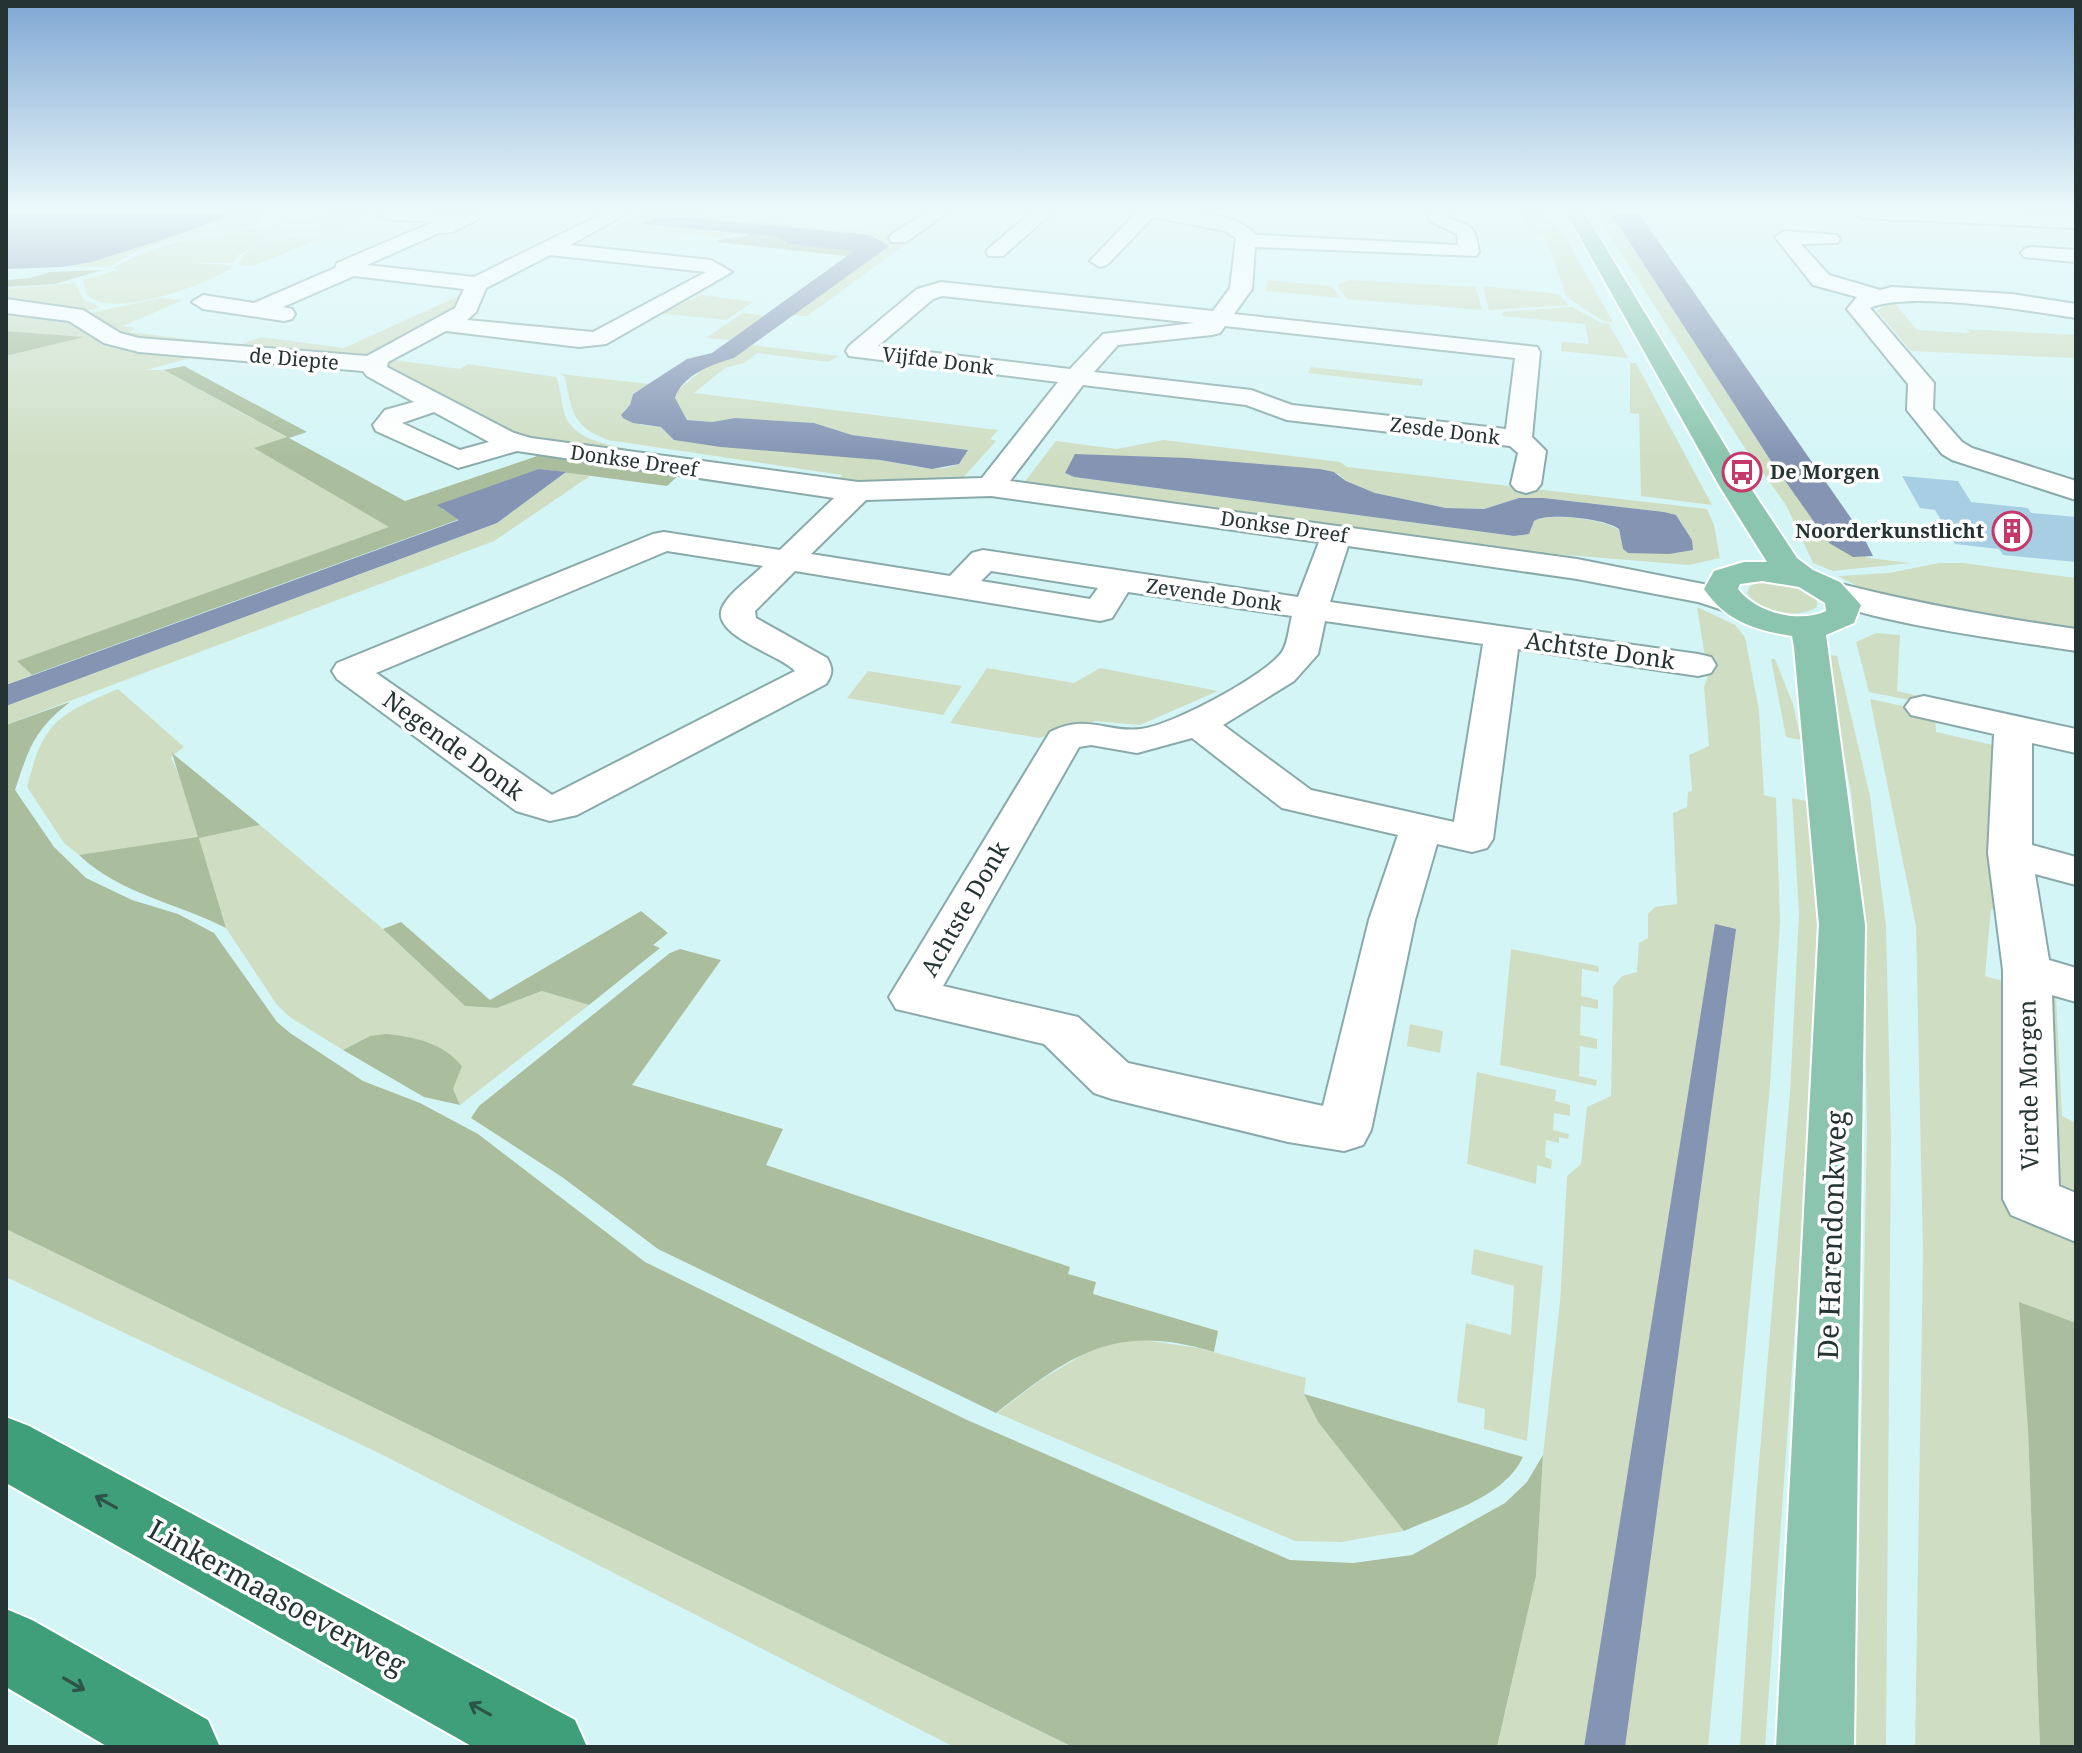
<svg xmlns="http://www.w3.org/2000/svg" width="2082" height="1753" font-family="'Noto Serif',serif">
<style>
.green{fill:#cfdec3;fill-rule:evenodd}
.forest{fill:#aabd9c}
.water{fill:#8594b3}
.building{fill:#a7cee2}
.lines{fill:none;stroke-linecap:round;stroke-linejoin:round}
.minor-casing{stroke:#8aaaaa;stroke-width:4}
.major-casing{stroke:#fff;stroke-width:4}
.highway-casing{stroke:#fff;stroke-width:4}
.minor{fill:#fff;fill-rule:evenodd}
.major{fill:#8cc5af;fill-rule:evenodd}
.highway{fill:#3f9f7a;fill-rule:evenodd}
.oneway{stroke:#2e5348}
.labels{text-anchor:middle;stroke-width:7;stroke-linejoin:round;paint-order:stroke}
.far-street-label{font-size:20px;fill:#263333;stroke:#fff}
.far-poi-label{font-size:20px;font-weight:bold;fill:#263333;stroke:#fff;text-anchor:start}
.street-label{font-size:24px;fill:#263333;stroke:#fff}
.near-street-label{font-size:28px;fill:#263333;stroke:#fff}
</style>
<rect width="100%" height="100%" fill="#d4f5f6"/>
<path class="green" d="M236,212H265L260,218L259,225L164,242L141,249L109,267H68L189,231Z
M377,212L333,231L280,236L270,226L331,213Z
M641,212H701L716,217L889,234L906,244L807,316L791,315L888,246L870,235L685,217L654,218L643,224L733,233L723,238L612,227Z
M1522,212H1545L1569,244L1613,322H1605L1568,298H1572L1566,296L1545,235L1530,234Z
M1595,212H1610L1769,458L1868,558L1911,563L1833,571L1813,563L1786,505L1743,445Z
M261,227L270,231L273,237L238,255L233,263H189L232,265L231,269C203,285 110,321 86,294L83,280L118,270L113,268C160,241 208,234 261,227Z
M320,233H335L253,266L238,265C244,240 299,235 320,233Z
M1267,280L1331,286L1341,298L1266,291Z
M1349,280L1476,287L1482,310L1347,299L1337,285Z
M75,283L83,299L100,307L78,313L6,305V289Z
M1483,286L1558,294L1569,305L1489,310Z
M463,294L451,314L365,359L226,350L261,337L344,348Z
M701,295L753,302L726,320L660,313Z
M161,298L183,300L123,326L135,328L129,332L229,344L211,350L128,341L85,314Z
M1893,301L1917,330L1970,333L1966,329L2076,335V358L1911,351L1877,311Z
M1572,307L1601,323L1609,324L1628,358L1561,351L1562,342L1589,344L1585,324L1502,316V312Z
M6,308L72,317L108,339L205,354L146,370H164L288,438L255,448L390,527L18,661L32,675L6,685V356L80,337L6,331Z
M743,313L766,316L729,340L706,338Z
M752,345L839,356L828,362L757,353L744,363L725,368L694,393L998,430L990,439L996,441L961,480L871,484L837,481L842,475L608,440C572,426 572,412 565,377L561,374L649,384L633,393L630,405L624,411L641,425L661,427L674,440C743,450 811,452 879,460C905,463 934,475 959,464L968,450L852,435L814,423L735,418L712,422L687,420L675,398L677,391L707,366L733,358Z
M387,359L460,369L468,364L556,377C561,389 561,403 565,415C573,440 610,445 632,450L626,454L525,440L388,371Z
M1630,363H1636L1712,505L1641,496L1639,414L1630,413Z
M1311,367L1423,379L1422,386L1308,373Z
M1163,440L1340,462L1347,467L1707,509L1714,525L1720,558L1689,565L1506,550L1023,484L1056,441L1117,449ZM1080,454L1320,469L1339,474L1346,481L1375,493L1446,508L1484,509L1519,498H1544L1664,512L1680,521L1692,540L1623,549L1619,530C1606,519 1548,512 1534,521C1526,530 1529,536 1514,536L1074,477L1065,473Z
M566,472L590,476L494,541L6,725V706L497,523Z
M1939,563H1963L2076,578V633L1900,598L1859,587L1838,576L1889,573Z
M1760,582L1793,586L1817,600V607C1796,620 1760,613 1747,593L1750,586Z
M1697,607L1735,625L1745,637L1759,710L1764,795L1776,798L1780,921L1770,1085L1708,1747H1497L1536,1576L1543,1455L1560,1302L1567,1176L1581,1164L1587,1107L1611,1096L1613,987L1622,976L1637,972L1639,943L1648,938V914L1655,907L1677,904L1673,813L1687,807L1688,792L1692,791L1689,755L1709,746L1704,687L1708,676Z
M1876,633L1900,635L1897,691L1919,696V702L1869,692L1856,642Z
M1823,654L1837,656L1870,796L1886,926L1891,1139L1886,1747H1855L1867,1129L1864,920L1851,792Z
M1771,659H1775L1793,704L1801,740L1786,737Z
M987,668L1074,683L1100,668L1218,691L1140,725L1095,721L1039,738L950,723Z
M868,671L962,686L943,715L847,698Z
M118,689L184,747L171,757L206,836L260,825L383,929L465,1006L497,1008L542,991L589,1005L460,1105L453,1089L370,1036L343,1050L291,1018L277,1005L226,928L199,838L79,855L64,843L27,787C44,721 57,715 118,689Z
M1870,699L1935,713L1936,732L2006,748L2025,918L1991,909L1985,976L2056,996L2062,1116L2076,1123V1323L2020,1303L2028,1430L2040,1747H1915L1923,1253L1916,926Z
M1792,798L1811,802L1817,919L1811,1104L1765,1747H1740L1756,1499L1790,1093L1799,913Z
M1511,949L1598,966L1599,972L1582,969L1581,996L1598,1000V1009L1581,1006L1580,1035L1597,1039V1049L1580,1046L1579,1076L1597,1080L1596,1086L1500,1065Z
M1410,1024L1443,1031L1440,1053L1407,1046Z
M1477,1072L1556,1090L1555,1101L1570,1105V1116L1554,1113L1553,1130L1569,1134L1568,1139L1559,1137V1143L1546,1140L1545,1157L1552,1160L1551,1169L1537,1165L1536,1184L1467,1164Z
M6,1229L1073,1747H954L381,1454L6,1277Z
M1474,1249L1543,1266L1527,1441L1484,1429L1485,1409L1457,1402L1466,1323L1511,1335L1514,1286L1471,1274Z
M1130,1338L1199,1348L1306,1378L1304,1394L1318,1422L1404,1531L1341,1542L1295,1541L997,1413L1039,1381L1087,1352Z"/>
<path class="forest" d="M750,234L781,237L788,244L855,250L847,256L716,242C725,235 739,240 750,234Z
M102,270L55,284L6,287V280L30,278L50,272Z
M6,331L84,337L6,356Z
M184,366L307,432L289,438L405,501L543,454L680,474L667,486L539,469L442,509L460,519L32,675L17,661L389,527L254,448L287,437L164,370Z
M70,702C34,730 29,748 15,790L54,847L86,878L132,900L178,914L214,933L277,1022L290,1033L363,1081L420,1103L478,1134L645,1262L967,1420L1290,1560L1353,1563L1412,1555L1505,1503L1527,1482L1543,1455L1536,1576L1497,1747H1073L6,1229V725Z
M172,753L260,825L199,838L226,928C177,903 120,894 79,855L198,837Z
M641,911L668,933L653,945L660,948L589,1005L542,991L497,1008L465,1006L383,929L401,922L490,1000Z
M680,949L721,960L632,1085L783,1129L766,1165L1070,1267L1068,1274L1096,1282L1093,1294L1218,1331L1214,1352C1115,1322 1072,1354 996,1413L658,1249L562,1177L471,1118L479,1106L670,953Z
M386,1034C415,1037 443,1043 462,1066L453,1089L460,1105L424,1097L343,1050L370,1036Z
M2019,1302L2076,1323V1747H2040L2028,1430Z
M1304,1394L1523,1457C1503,1499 1444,1513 1404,1531L1318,1422Z"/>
<path class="water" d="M6,212H236L189,231L92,262L62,267L6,269Z
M1610,212H1638L1862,534L1873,556L1853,557L1829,543L1769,458Z
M685,217L870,235L889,246L734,358C713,364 682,375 675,398L687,420L712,422L735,418L814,423L852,435L968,450L959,464L932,469L880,460L721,447L674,440L661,427L633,423L623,418L621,415L630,405L633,394L687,359L712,353L854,251L788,244L780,237L642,224L654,218Z
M1075,454L1187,458L1320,469L1334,472L1346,481L1375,493L1446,508L1484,509L1519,498H1544L1664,512L1676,515L1692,540L1693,550L1669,554L1628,553L1623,549L1619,529C1606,519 1548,512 1534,521L1529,534L1514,536L1074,477L1065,473Z
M539,469L566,472L497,523L6,706V685L459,520L437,505Z
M1715,924L1736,929L1625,1747H1584Z"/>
<path class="building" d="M1902,476L1958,481L1971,502L2028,508L2031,513L2076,517V562L2003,555L1999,549L1955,544L1935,510L1920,508Z"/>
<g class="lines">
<g class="minor-casing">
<path id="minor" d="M379,212L475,215L478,219L453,232L439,233L367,265L474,277L606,212H630L570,245L711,260L732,272L606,344L579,347L446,331L388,362L387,367L514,433L531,438L858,482L982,478L1058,382L849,356L846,351L849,346L917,289L941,282L1213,311L1230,288L1236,238L1225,231L1153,217L1107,265L1100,267L1090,261L1137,212C1171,212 1231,208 1256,235L1458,245L1457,234L1430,221L1429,212H1447L1449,218C1473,227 1475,226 1479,252L1476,256L1255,247L1252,289L1234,314L1537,347L1540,352L1532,437L1546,451L1541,484L1536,490L1526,493L1516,490L1511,484L1518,453L1510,446L1287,420L1246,405L1083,385L1010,481L1577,559L1718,587L1741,595L1746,602L1741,609L1729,612L1698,602L1577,579L1348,546L1330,602L1698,654L1711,657L1716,665L1711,673L1698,676L1518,649L1493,839L1487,848L1472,852L1437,844L1415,920L1371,1130L1363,1145L1344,1151L1288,1142L1112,1099L1094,1093L1044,1044L896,1009L889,997L1050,732C1087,713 1106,733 1141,729C1171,726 1265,676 1282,652C1288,643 1289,627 1292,616L1128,592L1112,618L1100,621L795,571L755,611L756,618L827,658C833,668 833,674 826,684L577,815L550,821L516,811L337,679L332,671L337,663L653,534L664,532L780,550L834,498L517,451L458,468L376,431L373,425L385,410L414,402L367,376L363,371L139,352L104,343L69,321L6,313V299L83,310L120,333L139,338L367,356L455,308L464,289L354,276L283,307L292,309L295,314L292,319L284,321L203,309L192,302L203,295L254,303L335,268L337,263L433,222L388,219L381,217ZM550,255L706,272L593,332L467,320L476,312L486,288ZM942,296L1194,323L1103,334L1070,369L878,346L933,299ZM1225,326L1515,358L1506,429L1292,405L1251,390L1094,372L1118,345L1212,335L1220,333ZM434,412L489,442L460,450L402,423ZM991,496L1319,542L1298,597L983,550L972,553L950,576L811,554L866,500ZM667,551L763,566C751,578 731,591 723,606C707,635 782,655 795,671L552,795L376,673ZM991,571L1098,588L1090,599L981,581ZM1325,621L1483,644L1454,822L1311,790L1223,725L1294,681L1318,654ZM1192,738L1282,808L1398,835L1369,920L1323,1106L1128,1063L1078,1017L943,986L1079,747L1091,745L1137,753Z
M926,212H948L906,242H892L889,238L892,234Z
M1032,212H1053L1003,256H989L986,252L989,248Z
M1854,212H1987L2076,216V228L1863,218Z
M1785,231L1837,235L1840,239L1837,243L1801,244L1829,275L1880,290L1892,287L2012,294L2076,304V318C2030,311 1908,290 1870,308L1934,383L1933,409L1962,442L1972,448L2076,481V500L1952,460L1942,454L1907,410L1908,384L1847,309L1857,297L1813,285L1775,237Z
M2031,247L2076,250V262L2024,257L2021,253L2024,249Z
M1833,582C1915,603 1992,617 2076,629V651C2035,644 1835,619 1816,592L1821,585Z
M1924,696L2076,729V753L2032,743V845L2076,857V885L2035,874L2049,960L2076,968V1002L2052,995L2059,1186L2076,1193V1242L2011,1215L2003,1199V970L1988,853L1994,734L1911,715L1905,707L1911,699Z"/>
</g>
<g class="major-casing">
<path id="major" d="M1566,212H1584L1750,487L1797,558L1813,570L1840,582L1861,605L1854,623L1826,635L1865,925L1854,1747H1776L1819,925L1794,647L1792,636C1754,630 1726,621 1704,589L1714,571L1744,562H1767L1720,487ZM1762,581L1799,587L1825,603L1826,611C1799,624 1755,612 1738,589L1740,584Z"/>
</g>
<g class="highway-casing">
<path id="highway" d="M6,1417L29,1426L575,1720L587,1747H473L6,1483Z
M6,1609L32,1620L208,1720L220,1747H108L6,1687Z"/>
</g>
<use href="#minor" class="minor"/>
<use href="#major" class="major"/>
<use href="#highway" class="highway"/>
</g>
<defs><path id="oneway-shaft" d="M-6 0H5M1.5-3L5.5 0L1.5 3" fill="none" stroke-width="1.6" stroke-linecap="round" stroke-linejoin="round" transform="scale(2)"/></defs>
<g class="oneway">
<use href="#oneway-shaft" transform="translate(106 1502) rotate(-151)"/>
<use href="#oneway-shaft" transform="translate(74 1684) rotate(30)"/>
<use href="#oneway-shaft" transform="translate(480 1709) rotate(-151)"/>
</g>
<linearGradient id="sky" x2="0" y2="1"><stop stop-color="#80a7d3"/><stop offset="0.46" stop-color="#ecfafb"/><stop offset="1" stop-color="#ecfafb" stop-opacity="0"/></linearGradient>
<rect width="2082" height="458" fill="url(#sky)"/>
<defs>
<g id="bus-ring" transform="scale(2)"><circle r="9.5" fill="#fff" stroke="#c5386a" stroke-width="1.5"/><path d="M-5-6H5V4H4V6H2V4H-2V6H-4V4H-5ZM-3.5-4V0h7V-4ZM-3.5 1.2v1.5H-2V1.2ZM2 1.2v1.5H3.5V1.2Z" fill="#c5386a"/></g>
<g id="building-ring" transform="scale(2)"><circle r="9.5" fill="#fff" stroke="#c5386a" stroke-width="1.5"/><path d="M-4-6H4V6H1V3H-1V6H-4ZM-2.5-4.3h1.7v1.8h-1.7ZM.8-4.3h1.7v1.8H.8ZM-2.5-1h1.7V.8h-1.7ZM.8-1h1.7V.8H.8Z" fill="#c5386a"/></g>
</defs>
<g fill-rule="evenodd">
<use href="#bus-ring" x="1742" y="472"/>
<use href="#building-ring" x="2012" y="531"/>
</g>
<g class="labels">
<g class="far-street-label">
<text transform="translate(294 359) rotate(5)" y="7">de Diepte</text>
<text transform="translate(938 361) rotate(7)" y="7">Vijfde Donk</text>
<text transform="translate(1445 431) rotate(7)" y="7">Zesde Donk</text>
<text transform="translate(634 461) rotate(8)" y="7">Donkse Dreef</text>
<text transform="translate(1284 527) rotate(8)" y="7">Donkse Dreef</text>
<text transform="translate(1214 595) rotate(8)" y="7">Zevende Donk</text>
</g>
<g class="far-poi-label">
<text x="1770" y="479">De Morgen</text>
<text x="1984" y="538" text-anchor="end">Noorderkunstlicht</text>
</g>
<g class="street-label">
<text transform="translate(1600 651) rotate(8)" y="8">Achtste Donk</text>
<text transform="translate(453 746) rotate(36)" y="8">Negende Donk</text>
<text transform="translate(965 909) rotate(-60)" y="8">Achtste Donk</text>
<text transform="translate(2029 1085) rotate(-91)" y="8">Vierde Morgen</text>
</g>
<g class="near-street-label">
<text transform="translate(1832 1235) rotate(-88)" y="10">De Harendonkweg</text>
<text transform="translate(277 1597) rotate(29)" y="10">Linkermaasoeverweg</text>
</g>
</g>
<rect width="2082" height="1753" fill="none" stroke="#263333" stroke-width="16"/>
</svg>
